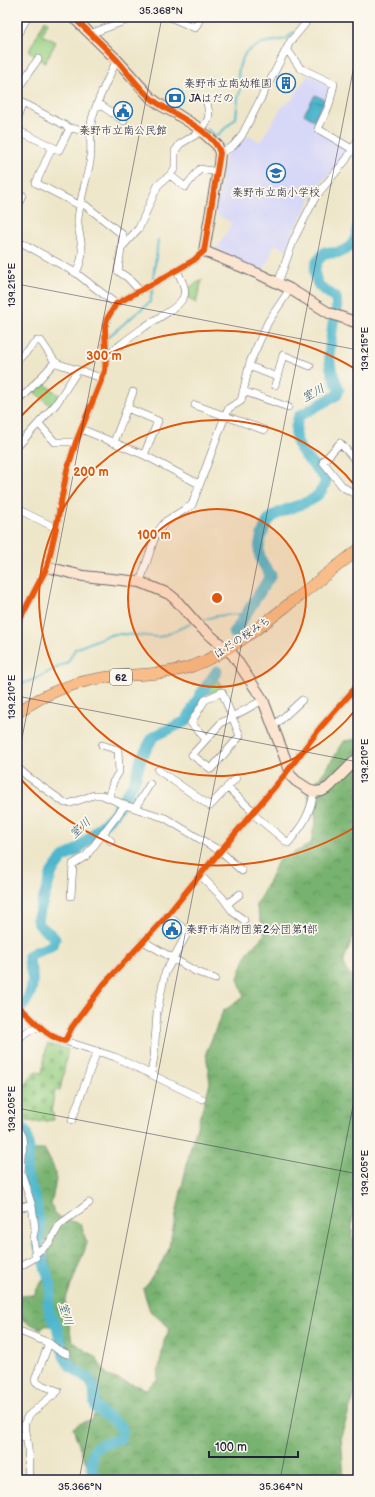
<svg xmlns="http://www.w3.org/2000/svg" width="375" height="1497" font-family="'Balsamiq Sans','Klee One',sans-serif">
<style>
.built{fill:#d7d7f8}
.green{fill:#96cf82;stroke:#5c785e}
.forest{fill:url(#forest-crowns);stroke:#4d6a56}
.cemetery{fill:url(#cemetery-stones);stroke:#5c785e}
.water{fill:url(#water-ripples);stroke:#386c84}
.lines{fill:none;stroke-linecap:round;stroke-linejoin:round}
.stream{stroke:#4eb6cc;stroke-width:2}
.river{stroke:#4eb6cc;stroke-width:11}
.street-casing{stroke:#69676d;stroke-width:8}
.secondary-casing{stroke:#69676d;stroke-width:12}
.primary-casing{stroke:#69676d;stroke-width:12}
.street{stroke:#fff;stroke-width:7}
.secondary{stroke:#fce5d0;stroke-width:10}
.primary{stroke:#f8bd89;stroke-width:11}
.cycleway-casing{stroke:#fbf7ec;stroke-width:8}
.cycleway{stroke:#e8590c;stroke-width:6}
.ticks{fill:none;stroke:#22223b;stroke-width:1;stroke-opacity:0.45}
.ring{fill:none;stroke:#de560e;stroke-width:2}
.labels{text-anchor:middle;stroke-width:3.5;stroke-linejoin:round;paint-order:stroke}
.shield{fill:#fbf7ec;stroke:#636270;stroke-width:1}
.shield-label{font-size:10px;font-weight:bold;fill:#22223b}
.poi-label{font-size:11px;fill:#22223b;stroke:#fbf7ec;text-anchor:start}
.street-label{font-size:11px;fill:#22223b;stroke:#fbf7ec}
.water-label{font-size:12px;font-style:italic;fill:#345d75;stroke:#fbf7ec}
.centre{fill:#de560e;stroke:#fbf7ec;stroke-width:2}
.ring-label{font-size:12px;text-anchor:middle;font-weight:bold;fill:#de560e;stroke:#fbf7ec;stroke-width:3.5;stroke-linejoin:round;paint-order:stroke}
.neatline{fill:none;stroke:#22223b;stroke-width:1.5}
.ticks-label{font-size:10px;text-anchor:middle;fill:#22223b}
</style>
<defs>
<pattern id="forest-crowns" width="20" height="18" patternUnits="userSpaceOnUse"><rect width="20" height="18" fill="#78b270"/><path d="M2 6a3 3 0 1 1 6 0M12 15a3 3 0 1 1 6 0" fill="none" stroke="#62905d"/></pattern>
<pattern id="cemetery-stones" width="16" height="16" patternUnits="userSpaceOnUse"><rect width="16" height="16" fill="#96cf82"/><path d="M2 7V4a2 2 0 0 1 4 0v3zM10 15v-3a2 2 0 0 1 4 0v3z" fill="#81b171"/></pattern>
<pattern id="water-ripples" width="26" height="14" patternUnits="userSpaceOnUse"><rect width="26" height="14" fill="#4eb6cc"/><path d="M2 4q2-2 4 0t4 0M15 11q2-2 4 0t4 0" fill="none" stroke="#4094a7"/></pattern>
</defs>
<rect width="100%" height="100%" fill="#fbf7ec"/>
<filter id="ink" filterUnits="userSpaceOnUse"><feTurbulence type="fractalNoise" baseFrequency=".025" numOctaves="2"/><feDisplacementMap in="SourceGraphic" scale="8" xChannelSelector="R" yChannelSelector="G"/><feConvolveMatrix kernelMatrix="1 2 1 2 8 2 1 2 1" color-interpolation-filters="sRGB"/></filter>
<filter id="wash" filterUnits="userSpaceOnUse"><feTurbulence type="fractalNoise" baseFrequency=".012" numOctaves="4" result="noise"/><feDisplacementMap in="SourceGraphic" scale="16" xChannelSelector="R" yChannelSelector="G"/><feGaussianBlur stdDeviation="0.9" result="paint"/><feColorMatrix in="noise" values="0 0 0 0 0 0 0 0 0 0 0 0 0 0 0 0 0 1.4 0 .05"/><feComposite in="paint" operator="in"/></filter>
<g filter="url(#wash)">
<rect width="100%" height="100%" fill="#eee6c9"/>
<path class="built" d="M311,75L332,87L317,130L349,151L316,189L294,230L286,250L275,244L263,272L214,253L232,223L215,213L225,157L249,135L260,142L284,104L286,105L289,101H291L307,76Z"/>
<path class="green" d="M45,20L48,22L42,35L56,42L45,63L29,51Z
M202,280L196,303L188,298L190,287Z
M41,381L59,395L51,406L32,390Z
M217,677L222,689L205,695Z"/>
<path class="forest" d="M358,739V923L344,960L345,969L358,981V1196C352,1208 352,1224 352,1237L358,1241V1309L354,1348L358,1358V1392L355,1393L341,1436L344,1480H87L89,1469L82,1454L73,1428L79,1424L92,1419L101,1402L93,1379L74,1361L61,1328L44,1325L41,1329L23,1320L17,1305V1296L34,1295L38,1287L51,1269L31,1172L32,1157L36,1150H45L54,1168L56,1180L51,1205L57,1216L81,1224L87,1244L65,1301L72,1341L95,1357L108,1376L146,1389L157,1380L164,1341L170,1328L150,1311L143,1289L157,1270L168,1251L190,1150L210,1083L206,1053L223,1011L244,997L238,978L247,953L265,934L256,905L267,885L278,861L311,844L316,816L307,793L327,768L344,741Z"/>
<path class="cemetery" d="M47,1044L68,1049L60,1091L55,1090L52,1107L54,1120L36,1122L27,1121L17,1105V1082L26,1085L34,1072L42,1073Z"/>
<path class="water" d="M315,95L325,100L314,120L304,114Z"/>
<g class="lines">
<path class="stream" d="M207,129L217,136L236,118L238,98L241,88L238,74L240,64L246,52L262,43L286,39L294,32
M153,280L158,240
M108,337L150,302L153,288
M199,621L216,616L240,614L245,616
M17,686L37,678L68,662L75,649L104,637L114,634H122L159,637L168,634L192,623"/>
<path class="river" d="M234,633L271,575C261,562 256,555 261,538C263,532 265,524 270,519C288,502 319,509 326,480C310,458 287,447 299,416L337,395L339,390L331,369L329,355L333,323L337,310L336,298C332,294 327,292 323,289C315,284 313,270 317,262C319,259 323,255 325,252C337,255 350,251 355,239C357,236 357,230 358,226
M17,1010C28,1003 34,989 32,975C31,968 28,963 29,956C37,948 52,951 55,939C50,931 39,929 37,920L52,872L58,864L63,858L78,849L113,815L134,783L141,759L153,737L186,721L200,695L217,671
M17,1118L26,1133L29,1151L26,1172L36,1202L40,1229L38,1245L51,1285V1293L48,1303L50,1314L57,1327L64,1356L71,1367L89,1379L94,1388L95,1404L97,1409L113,1420L120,1426L122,1431L121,1438C105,1445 90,1442 92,1464C92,1470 92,1475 94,1480"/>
</g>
</g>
<g filter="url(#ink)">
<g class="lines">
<g class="street-casing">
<path id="street" d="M170,17L195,28L201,17
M90,34L135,17
M17,35L28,17
M287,49L300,68L334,84L329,106L318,129L352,149
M17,90L38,59
M17,100L70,128L91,132
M98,103L124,121
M17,118L23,103
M17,130L59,150L70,128
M200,130C211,120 210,113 206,100
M52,147L36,183L77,204L85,205L123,235L118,271L128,278L140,291
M220,153L232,147L241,137L290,42L305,24L306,17
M170,175L185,187L200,169L218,172
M17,193L22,195L17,207
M17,240L76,273L116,304
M122,247L139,228L158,185L170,175L175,168V151L180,144L202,131
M76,273C79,266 82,260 82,253C83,242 77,231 78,219C80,200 86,181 90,162C92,148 89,134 92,119C97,100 108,78 117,60
M278,283L294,239L316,196L346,160L358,140
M106,356C118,347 130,337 143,328C154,319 178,310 184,296C187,288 180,278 177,270
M17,361L36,341H41L55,362
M249,366L277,377
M275,385L283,355L310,366
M243,391L288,407
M17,392L23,397L55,362L59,364L102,378
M195,405L264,430
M127,408L133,392
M39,424L55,442H76
M81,429L144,455L199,484
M114,442L127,408L158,421L144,455
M17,447L56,404L78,370
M358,463L340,443L323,462L343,487L358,496
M17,509L56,528
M140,582L156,534L166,521L192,505L225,416L229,408L241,401L250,362L268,322L290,289
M17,625L47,567L56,528L67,470L76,442L105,371L106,356L105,327L107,319L116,304L177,270L194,260L204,251
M273,727L302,700
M206,739L191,723L205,700L222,692L240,736L211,769L192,755L221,723L263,700
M102,745L118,750L119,772L113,782L109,797
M17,767L27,776L65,803H71L94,795H102L125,805L165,818L220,851L242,871
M158,770L210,806L236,778
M227,787L254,812
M135,808L150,784
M253,814L288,843C303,825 310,815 314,792
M103,834L111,841
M200,875L222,897L233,912L244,920
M71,896L73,864L86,856L125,805
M227,904L240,894
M143,941L195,971L215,979
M17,1005C32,1017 45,1037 65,1041L72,1027L104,984L165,918L195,881L283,777L320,728L358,685
M17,1040L38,1026
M65,1041L115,1057L202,1099
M151,1073L154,1057L157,1012L165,973L188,932L167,915
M72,1120L97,1051
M17,1127L22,1137L23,1145L21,1172L32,1206L34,1220L35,1228L33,1237L36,1257L17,1268
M17,1207L32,1206
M35,1254L49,1243L60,1224L89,1203
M17,1330L49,1343L35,1380L36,1383L58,1391L28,1416C21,1427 27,1437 28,1448C29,1458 28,1469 29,1480
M49,1343L58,1350L67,1354
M17,1435L26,1437"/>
</g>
<g class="secondary-casing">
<path id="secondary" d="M73,17L117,60L151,98L162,106L175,113L197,127L217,145L220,153L219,164L204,251L261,275L290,289L329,313L358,323
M47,567L83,576L140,582L169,594L175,599L197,624L233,655L263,700L285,758L290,775L296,781L310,790L314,792L322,791L329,787L358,758"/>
</g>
<g class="primary-casing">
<path id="primary" d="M17,713C45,693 75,681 109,677C137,674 165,675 193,666C227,653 256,630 284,608C309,588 333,569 358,550"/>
</g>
<use href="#street" class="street"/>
<use href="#secondary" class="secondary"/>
<use href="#primary" class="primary"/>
<g class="cycleway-casing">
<path id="cycleway" d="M17,625L47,567L56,528L67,470L76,442L105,371L106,356L105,327L107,319L116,304L177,270L194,260L204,251L220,153C216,134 178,116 162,106C143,95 131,76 117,60C103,45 88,31 73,17
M17,1005C32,1017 45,1037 65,1041L72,1027L104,984L165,918L195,881L283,777L320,728L358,685"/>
</g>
<use href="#cycleway" class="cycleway"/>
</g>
</g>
<path class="ticks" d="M17,284L358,350M17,696L358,762M17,764L162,17M17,1108L358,1174M79,1480L358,45M280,1480L358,1080"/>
<circle cx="217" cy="598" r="89" fill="#de560e" fill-opacity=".12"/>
<g class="ring">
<circle cx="217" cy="598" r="89"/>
<path d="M357 708A178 178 0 1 1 357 488"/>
<path d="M357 826A267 267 0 0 1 17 775M17 421A267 267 0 0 1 357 370"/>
</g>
<defs>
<g id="building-ring" transform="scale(1)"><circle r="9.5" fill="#fbf7ec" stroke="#1f6fb2" stroke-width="1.5"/><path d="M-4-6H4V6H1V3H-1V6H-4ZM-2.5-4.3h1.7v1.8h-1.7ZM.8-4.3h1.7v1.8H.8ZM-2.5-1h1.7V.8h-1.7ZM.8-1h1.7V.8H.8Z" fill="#1f6fb2"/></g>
<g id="bank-ring" transform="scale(1)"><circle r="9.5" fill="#fbf7ec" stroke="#1f6fb2" stroke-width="1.5"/><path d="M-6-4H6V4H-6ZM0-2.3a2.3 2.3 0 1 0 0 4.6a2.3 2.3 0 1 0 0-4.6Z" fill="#1f6fb2"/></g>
<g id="civic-ring" transform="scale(1)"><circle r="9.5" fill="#fbf7ec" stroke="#1f6fb2" stroke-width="1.5"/><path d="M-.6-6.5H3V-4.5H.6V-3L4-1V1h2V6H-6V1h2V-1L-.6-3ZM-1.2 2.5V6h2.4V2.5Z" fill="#1f6fb2"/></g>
<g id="school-ring" transform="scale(1)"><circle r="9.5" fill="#fbf7ec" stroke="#1f6fb2" stroke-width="1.5"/><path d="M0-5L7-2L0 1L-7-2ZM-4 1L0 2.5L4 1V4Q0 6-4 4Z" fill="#1f6fb2"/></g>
</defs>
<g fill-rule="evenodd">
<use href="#building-ring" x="286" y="83"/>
<use href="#bank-ring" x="175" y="98"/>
<use href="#civic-ring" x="123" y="111"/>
<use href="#school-ring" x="276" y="173"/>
<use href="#civic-ring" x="172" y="929"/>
</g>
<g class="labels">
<rect class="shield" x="110" y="669" width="22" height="16" rx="3"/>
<g class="shield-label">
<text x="121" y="681">62</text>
</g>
<g class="poi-label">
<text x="272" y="87" text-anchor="end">秦野市立南幼稚園</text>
<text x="189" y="102">JAはだの</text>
<text x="123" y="134" text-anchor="middle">秦野市立南公民館</text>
<text x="276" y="196" text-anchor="middle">秦野市立南小学校</text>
<text x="186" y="933">秦野市消防団第2分団第1部</text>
</g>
<g class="street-label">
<text transform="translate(242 637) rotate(-34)" y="4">はだの桜みち</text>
</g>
<g class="water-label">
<text transform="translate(313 393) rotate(-29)" y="4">室川</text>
<text transform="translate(80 828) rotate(-43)" y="4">室川</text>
<text transform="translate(66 1314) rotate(74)" y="4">室川</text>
</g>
</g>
<circle cx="217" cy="598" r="6" class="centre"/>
<g class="ring-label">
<text x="104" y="360">300 m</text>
<text x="91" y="476">200 m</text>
<text x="154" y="539">100 m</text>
</g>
<rect width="375" height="1497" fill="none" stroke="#fbf7ec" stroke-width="44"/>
<path d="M209 1451v6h89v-6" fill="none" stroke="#22223b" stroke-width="2"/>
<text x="215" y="1451" font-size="12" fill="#22223b" stroke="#fbf7ec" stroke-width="3" paint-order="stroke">100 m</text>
<rect x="22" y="22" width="331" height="1453" class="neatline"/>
<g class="ticks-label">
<text x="161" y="14">35.368°N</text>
<text transform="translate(11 285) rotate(-90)" y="4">139.215°E</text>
<text transform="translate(364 349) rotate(-90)" y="4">139.215°E</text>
<text transform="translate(11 697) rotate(-90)" y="4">139.210°E</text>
<text transform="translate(364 761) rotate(-90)" y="4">139.210°E</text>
<text transform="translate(11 1109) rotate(-90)" y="4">139.205°E</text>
<text transform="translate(364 1173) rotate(-90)" y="4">139.205°E</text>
<text x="80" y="1490">35.366°N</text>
<text x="281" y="1490">35.364°N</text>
</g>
</svg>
